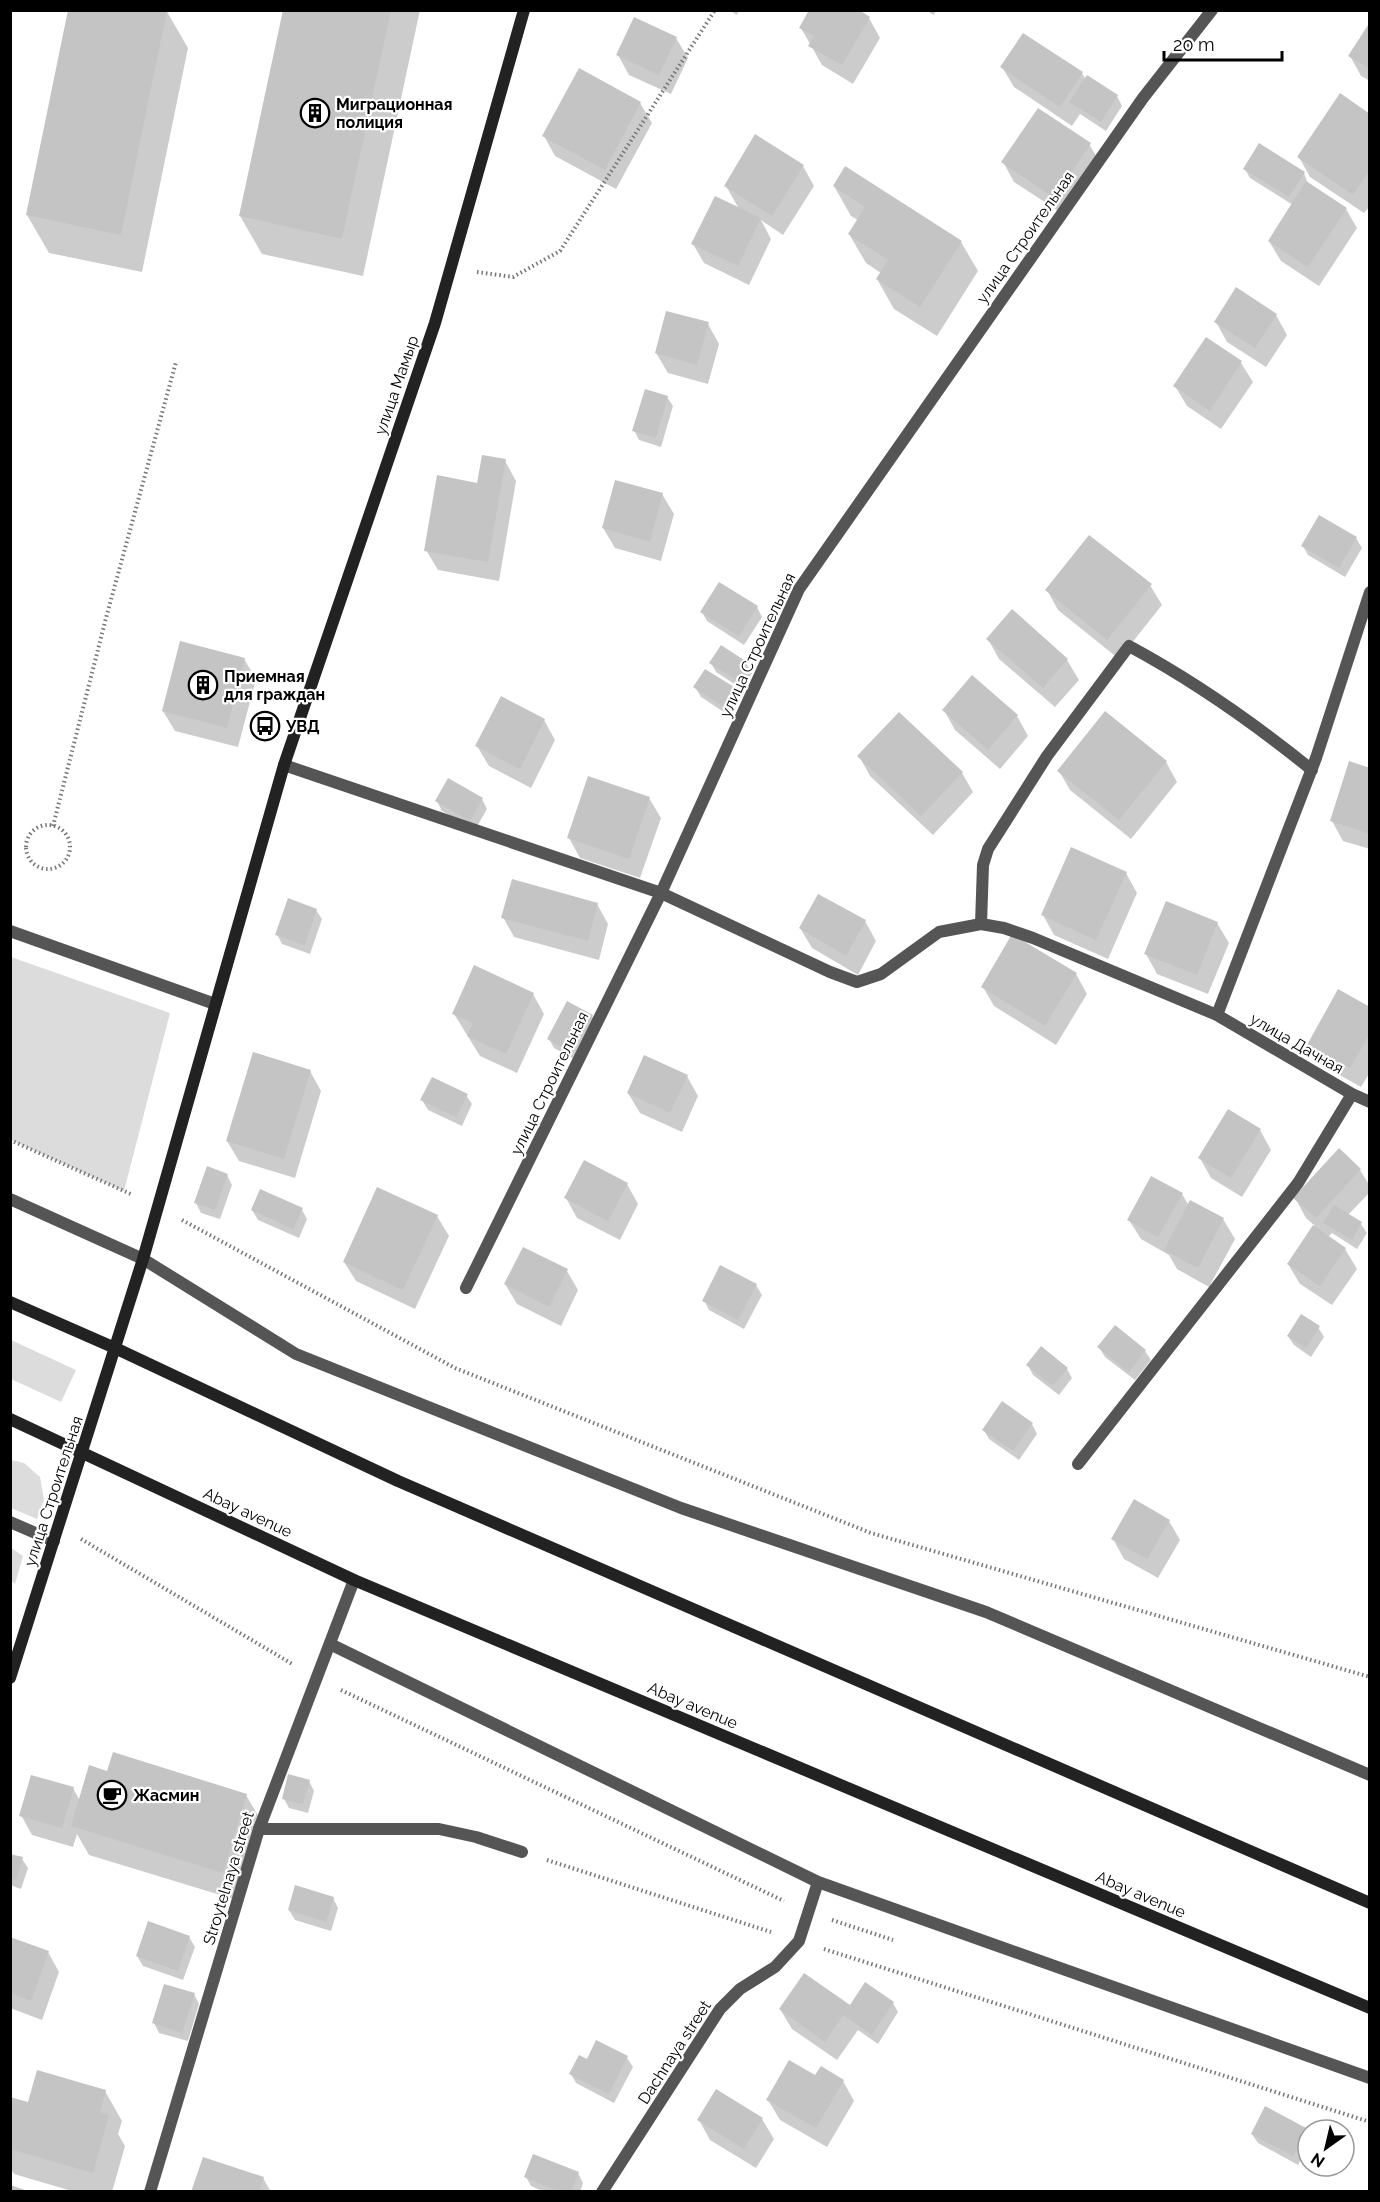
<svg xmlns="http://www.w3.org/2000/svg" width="1380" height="2202" font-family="Raleway,sans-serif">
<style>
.green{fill:#dcdcdc}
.shadow{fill:#0003}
.building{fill:#c4c4c4}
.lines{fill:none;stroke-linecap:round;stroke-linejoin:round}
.path{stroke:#777;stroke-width:4;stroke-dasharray:1.5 3;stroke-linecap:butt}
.lane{stroke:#555;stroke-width:12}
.street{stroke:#555;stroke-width:12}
.secondary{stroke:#222;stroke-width:12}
.labels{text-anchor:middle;stroke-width:4.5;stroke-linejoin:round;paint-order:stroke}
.poi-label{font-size:16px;font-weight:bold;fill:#000;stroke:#fff;text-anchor:start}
.street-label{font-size:16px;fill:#000;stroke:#fff}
</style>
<rect width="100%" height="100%" fill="#fff"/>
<path class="green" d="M11,957L170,1013L124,1191L11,1140Z
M11,1340L76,1370L61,1402L11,1379Z
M11,1460L24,1463L40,1477L44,1500L37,1519L11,1508Z
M10,1547L23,1556L15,1584L11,1581Z"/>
<path class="shadow" d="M166,10L188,48L142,272L49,253L27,215Z
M285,10H420L363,276L262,254L240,216Z
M729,10H739L737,15Z
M925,10H936L934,15Z
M869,18L880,38L853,84L822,65L801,28Z
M1370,25V81L1361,76L1350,56Z
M676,38L688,58L671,94L629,75L618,55Z
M1002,67L1082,73L1086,80L1117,96L1122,106L1106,131L1080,114L1072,126L1014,87Z
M640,103L652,123L616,189L555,156L544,136Z
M1370,115V206L1364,213L1310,177L1299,157Z
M1089,144L1101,164L1066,216L1014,182L1003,162Z
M803,166L814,186L783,235L761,220L771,239L749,285L704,263L693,244L739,209L726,186Z
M1245,169L1304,173L1308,184L1346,209L1357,228L1319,286L1281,261L1269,241L1293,205L1250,178Z
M834,186L961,242L978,271L937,336L894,309L877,279L881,273L866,263L849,234L858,220L851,216Z
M1276,315L1287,335L1266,367L1227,342L1216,322Z
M708,324L719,344L708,384L668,373L656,353Z
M1206,339L1241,363L1253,382L1221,429L1187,406L1175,386Z
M667,397L673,406L661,447L639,440L634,430Z
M505,461L516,481L499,581L438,570L426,550L479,484Z
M662,494L674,514L661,561L615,548L603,528Z
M1319,517L1356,538L1362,548L1345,577L1308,555L1303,546Z
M1150,585L1162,605L1119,659L1058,610L1047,590Z
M757,607L762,617L744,645L707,621L702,612Z
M1012,611L1067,660L1079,680L1055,707L999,659L988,639Z
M721,647L746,663L752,673L742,689L716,672L711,663Z
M244,659L256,679L238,747L175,731L163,711Z
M695,687L732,688L738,698L727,714L701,697Z
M944,710L1017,716L1028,736L1000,769L955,730Z
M544,720L555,740L531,788L489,766L477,746Z
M859,756L962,773L973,792L933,835L870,776Z
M1166,762L1177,782L1131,839L1070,790L1059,771Z
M1370,770V849L1343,841L1332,821Z
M649,798L661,818L640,878L580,858L569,838Z
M482,799L487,809L475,830L442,811L437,801Z
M1126,873L1137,893L1108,959L1054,935L1043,915Z
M597,904L608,924L599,960L514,937L503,917Z
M316,910L322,919L310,954L282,944L277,934Z
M865,921L876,941L858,975L812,948L800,928Z
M1217,923L1229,943L1208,994L1157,974L1146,954Z
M1076,974L1087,994L1056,1045L994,1006L983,987Z
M533,994L544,1014L517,1073L480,1056L454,1014Z
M1370,1008V1072L1361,1087L1320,1064L1309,1045Z
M592,1016L597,1025L578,1061L554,1048L549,1039Z
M310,1071L321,1091L295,1178L239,1161L227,1141Z
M687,1076L698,1096L682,1132L640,1113L628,1093Z
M466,1095L472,1104L462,1126L428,1110L422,1100Z
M1260,1130L1271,1150L1242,1197L1211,1178L1200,1158Z
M1360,1170L1370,1186V1192L1348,1215L1361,1224L1367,1233L1357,1249L1332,1233L1328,1237L1345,1249L1357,1269L1332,1305L1300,1284L1288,1264L1315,1226L1306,1218L1295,1198Z
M227,1175L232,1185L220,1219L201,1213L196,1203Z
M627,1184L638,1204L620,1240L577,1218L566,1198Z
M1182,1194L1189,1206L1223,1219L1235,1239L1209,1287L1177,1269L1169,1255L1141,1239L1129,1220Z
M252,1210H302L307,1219L299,1238L258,1220Z
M437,1216L449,1236L415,1309L356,1281L344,1262Z
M567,1271L578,1290L561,1326L517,1304L505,1284Z
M756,1285L762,1295L744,1329L709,1310L704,1300Z
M1318,1327L1324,1337L1311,1357L1294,1345L1288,1336Z
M1099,1347L1145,1351L1151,1360L1135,1380L1105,1357Z
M1028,1365L1067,1369L1072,1378L1059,1395L1033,1375Z
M1032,1424L1037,1434L1019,1460L989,1439L984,1430Z
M1169,1521L1180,1540L1158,1578L1124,1559L1113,1539Z
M309,1781L314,1791L308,1813L289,1808L284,1799Z
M73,1788L80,1801L246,1795L263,1824L240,1901L89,1855L77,1834L73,1847L32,1835L21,1815Z
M10,1855L22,1859L28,1868L21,1889L10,1885Z
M333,1898L338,1908L331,1931L295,1920L289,1910Z
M189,1937L195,1947L183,1980L143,1966L137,1956Z
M10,1939L48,1952L59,1972L42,2020L10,2008Z
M194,1994L199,2004L188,2041L159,2033L154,2023Z
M893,2003L898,2012L878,2044L858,2030L837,2060L792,2029L780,2009L850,2007Z
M627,2058L633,2067L614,2103L576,2083L571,2074L587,2061Z
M816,2078L843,2081L854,2101L827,2147L780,2120L768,2100Z
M105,2091L122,2121L118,2134L125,2146L112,2192H75L14,2174L10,2167V2099L29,2104Z
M762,2119L774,2139L756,2168L710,2140L699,2120Z
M1306,2130L1308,2147L1298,2165L1258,2143L1252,2134Z
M578,2173L583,2183L580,2192H544L531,2186L526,2177Z
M263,2178L271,2192H193Z"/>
<path class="building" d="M68,10H167L121,235L26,215Z
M283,10H391L342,239L239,216Z
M809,10H859L870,17L842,65L808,46L814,36L799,28Z
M634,17L677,37L659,75L616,55Z
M1370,22V69L1348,56Z
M1023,33L1083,72L1060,107L1000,67Z
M579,68L641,102L605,170L542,136Z
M1087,75L1118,95L1101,122L1069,102Z
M1340,93L1370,114V170L1353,195L1297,157Z
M1038,108L1091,143L1054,198L1001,162Z
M755,134L804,165L772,216L724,186Z
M1259,143L1305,172L1289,197L1243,169Z
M845,166L962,241L920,307L876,279L888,260L848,234L865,207L833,186Z
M1306,181L1347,208L1308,267L1268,241Z
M715,196L761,218L738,266L691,244Z
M1236,287L1277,314L1255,348L1214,322Z
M666,311L709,322L697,365L655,353Z
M1206,337L1242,361L1210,411L1173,386Z
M645,389L668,396L656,438L632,431Z
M482,455L506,459L488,562L424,551L437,475L477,483Z
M615,480L663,493L650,542L602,528Z
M1319,515L1357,537L1339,568L1301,546Z
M1089,535L1152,584L1107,640L1045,590Z
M719,582L758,606L739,636L700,612Z
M1012,609L1068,659L1043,688L986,639Z
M180,641L245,658L227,728L162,711Z
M721,645L747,662L736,680L709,663Z
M705,669L734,687L722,706L693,687Z
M972,675L1018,715L988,750L942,710Z
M501,696L545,719L520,769L475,746Z
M1105,711L1167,761L1119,820L1057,771Z
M899,712L963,772L921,816L857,756Z
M1349,761L1370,768V834L1330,821Z
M588,776L650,797L629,859L567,838Z
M448,778L483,798L470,821L435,801Z
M1071,847L1127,872L1096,940L1041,915Z
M512,879L598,903L588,941L501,918Z
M818,894L866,920L846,956L799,928Z
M288,898L317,909L305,945L275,935Z
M1166,901L1218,922L1197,975L1144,954Z
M1012,934L1077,973L1045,1026L981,987Z
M474,965L534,993L506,1054L467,1036L473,1023L452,1014Z
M1338,989L1370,1007V1033L1350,1068L1307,1045Z
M567,1001L593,1015L572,1053L547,1039Z
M253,1052L311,1070L284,1159L226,1141Z
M644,1055L688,1075L670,1113L627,1093Z
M432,1077L468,1094L456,1117L420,1100Z
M1228,1109L1261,1129L1231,1178L1198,1158Z
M1339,1148L1361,1169L1316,1218L1293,1198Z
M584,1160L628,1183L608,1221L564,1198Z
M207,1166L228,1174L215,1210L194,1203Z
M1151,1176L1183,1193L1158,1237L1127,1220Z
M377,1187L438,1215L403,1290L343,1262Z
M260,1189L303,1208L293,1229L251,1210Z
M1190,1200L1224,1218L1198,1268L1164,1250Z
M1334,1205L1362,1222L1352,1240L1323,1223Z
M1313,1225L1346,1248L1320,1286L1287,1264Z
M523,1247L568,1269L549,1307L504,1284Z
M720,1265L757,1284L738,1320L702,1301Z
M1301,1314L1320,1326L1306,1348L1287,1336Z
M1115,1325L1146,1350L1129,1372L1097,1347Z
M1041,1346L1068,1368L1053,1386L1026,1365Z
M1002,1401L1033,1423L1013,1451L982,1430Z
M1134,1499L1170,1520L1147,1559L1111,1539Z
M113,1752L247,1794L223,1873L71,1826L89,1765L107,1771Z
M288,1774L310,1780L303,1804L282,1799Z
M31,1775L74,1787L62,1828L19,1816Z
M10,1854L23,1857L16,1880L10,1878Z
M295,1885L334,1897L326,1922L288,1910Z
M148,1921L190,1936L178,1971L136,1956Z
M10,1937L49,1951L31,2001L10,1993Z
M804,1973L850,2005L865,1982L894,2002L872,2035L843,2015L825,2042L779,2009Z
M164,1984L195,1993L182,2033L152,2023Z
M596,2040L628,2056L609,2094L569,2074L579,2055L587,2059Z
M789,2060L815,2075L821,2066L844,2080L816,2128L766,2100Z
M37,2070L106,2090L100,2112L109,2115L93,2173L10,2149V2097L28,2102Z
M716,2089L763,2118L744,2149L697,2120Z
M1265,2106L1308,2129L1293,2156L1251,2134Z
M533,2154L579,2172L571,2192H560L524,2177Z
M203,2157L264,2177L259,2192H191Z
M10,2185L28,2191V2192H10Z"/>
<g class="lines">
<path class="path" d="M477,272L513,277L560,251L715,10
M26 847a22 22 0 1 1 44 0a22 22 0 1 1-44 0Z
M53,826L106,618L176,362
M10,1140L133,1195
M182,1220L455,1368L871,1533L1370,1677
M81,1539L294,1665
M341,1690L784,1901
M547,1860L771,1932
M832,1920L893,1940
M824,1949L1370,2122"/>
<path class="lane" d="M981,924L983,865L988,849L1047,756L1129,646C1194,681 1254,723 1312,770
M10,931L215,1004
M259,1829H439L476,1837L522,1852"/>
<path class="street" d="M284,765L661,893L830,972L857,982L881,974L939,932L981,924L1004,928L1033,938L1217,1015L1352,1094L1370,1102
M1217,1015L1316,758L1370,592
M10,1199L143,1259L296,1354L681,1508L986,1612L1370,1775
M466,1288L661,893L799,589L1143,98L1212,10
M1078,1464L1298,1183L1352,1094
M10,1522L54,1541
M330,1644L818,1882L1370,2078
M150,2192L259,1829L354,1580
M602,2192L720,2009L740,1989L775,1967L799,1941L818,1882"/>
<path class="secondary" d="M10,1302L115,1348L398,1481L1370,1903
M10,1419L354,1580L1370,2008
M10,1678L143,1259L284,765L435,323L524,10"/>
</g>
<defs>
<g id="building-ring" transform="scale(1.5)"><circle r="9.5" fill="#fff" stroke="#000" stroke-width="1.5"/><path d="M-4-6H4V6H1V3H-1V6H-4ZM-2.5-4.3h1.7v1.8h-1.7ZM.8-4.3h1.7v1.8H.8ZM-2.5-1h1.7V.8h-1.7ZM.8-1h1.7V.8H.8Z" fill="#000"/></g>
<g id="bus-ring" transform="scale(1.5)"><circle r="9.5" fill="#fff" stroke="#000" stroke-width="1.5"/><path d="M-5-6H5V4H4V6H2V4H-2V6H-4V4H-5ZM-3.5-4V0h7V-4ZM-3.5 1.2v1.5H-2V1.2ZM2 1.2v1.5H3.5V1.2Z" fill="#000"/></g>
<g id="cafe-ring" transform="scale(1.5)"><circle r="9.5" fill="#fff" stroke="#000" stroke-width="1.5"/><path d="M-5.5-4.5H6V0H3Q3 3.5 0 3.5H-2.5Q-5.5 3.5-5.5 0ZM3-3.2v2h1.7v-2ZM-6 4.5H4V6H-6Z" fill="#000"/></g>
</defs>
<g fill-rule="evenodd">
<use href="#building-ring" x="315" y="113"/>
<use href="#building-ring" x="203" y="685"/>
<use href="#bus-ring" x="265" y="726"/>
<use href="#cafe-ring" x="112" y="1795"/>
</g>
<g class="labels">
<g class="poi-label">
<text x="336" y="110">Миграционная<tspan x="336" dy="18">полиция</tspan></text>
<text x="224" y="682">Приемная<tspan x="224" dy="18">для граждан</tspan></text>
<text x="286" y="732">УВД</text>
<text x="133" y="1801">Жасмин</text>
</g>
<g class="street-label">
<text transform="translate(1025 237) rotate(-55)" y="6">улица Строительная</text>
<text transform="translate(396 385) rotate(-71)" y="6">улица Мамыр</text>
<text transform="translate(757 645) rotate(-65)" y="6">улица Строительная</text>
<text transform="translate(1297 1043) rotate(30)" y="6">улица Дачная</text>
<text transform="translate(549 1083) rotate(-64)" y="6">улица Строительная</text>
<text transform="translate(53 1491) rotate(-72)" y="6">улица Строительная</text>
<text transform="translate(248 1512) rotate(25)" y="6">Abay avenue</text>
<text transform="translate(693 1705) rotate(23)" y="6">Abay avenue</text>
<text transform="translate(228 1878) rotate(-73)" y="6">Stroytelnaya street</text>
<text transform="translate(1141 1894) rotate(23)" y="6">Abay avenue</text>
<text transform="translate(674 2052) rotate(-57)" y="6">Dachnaya street</text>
</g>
</g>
<rect width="1380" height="2202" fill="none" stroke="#000000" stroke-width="24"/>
<g transform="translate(1326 2148) rotate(214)"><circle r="28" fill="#ffffff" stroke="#999999" stroke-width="1.5"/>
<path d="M0-4.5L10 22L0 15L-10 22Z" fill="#000000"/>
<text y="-9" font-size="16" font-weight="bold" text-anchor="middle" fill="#000000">N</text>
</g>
<path d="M1164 51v9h118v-9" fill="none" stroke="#000000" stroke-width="3"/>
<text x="1173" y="51" font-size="18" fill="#000000" stroke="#ffffff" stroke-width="4.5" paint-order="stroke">20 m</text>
</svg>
